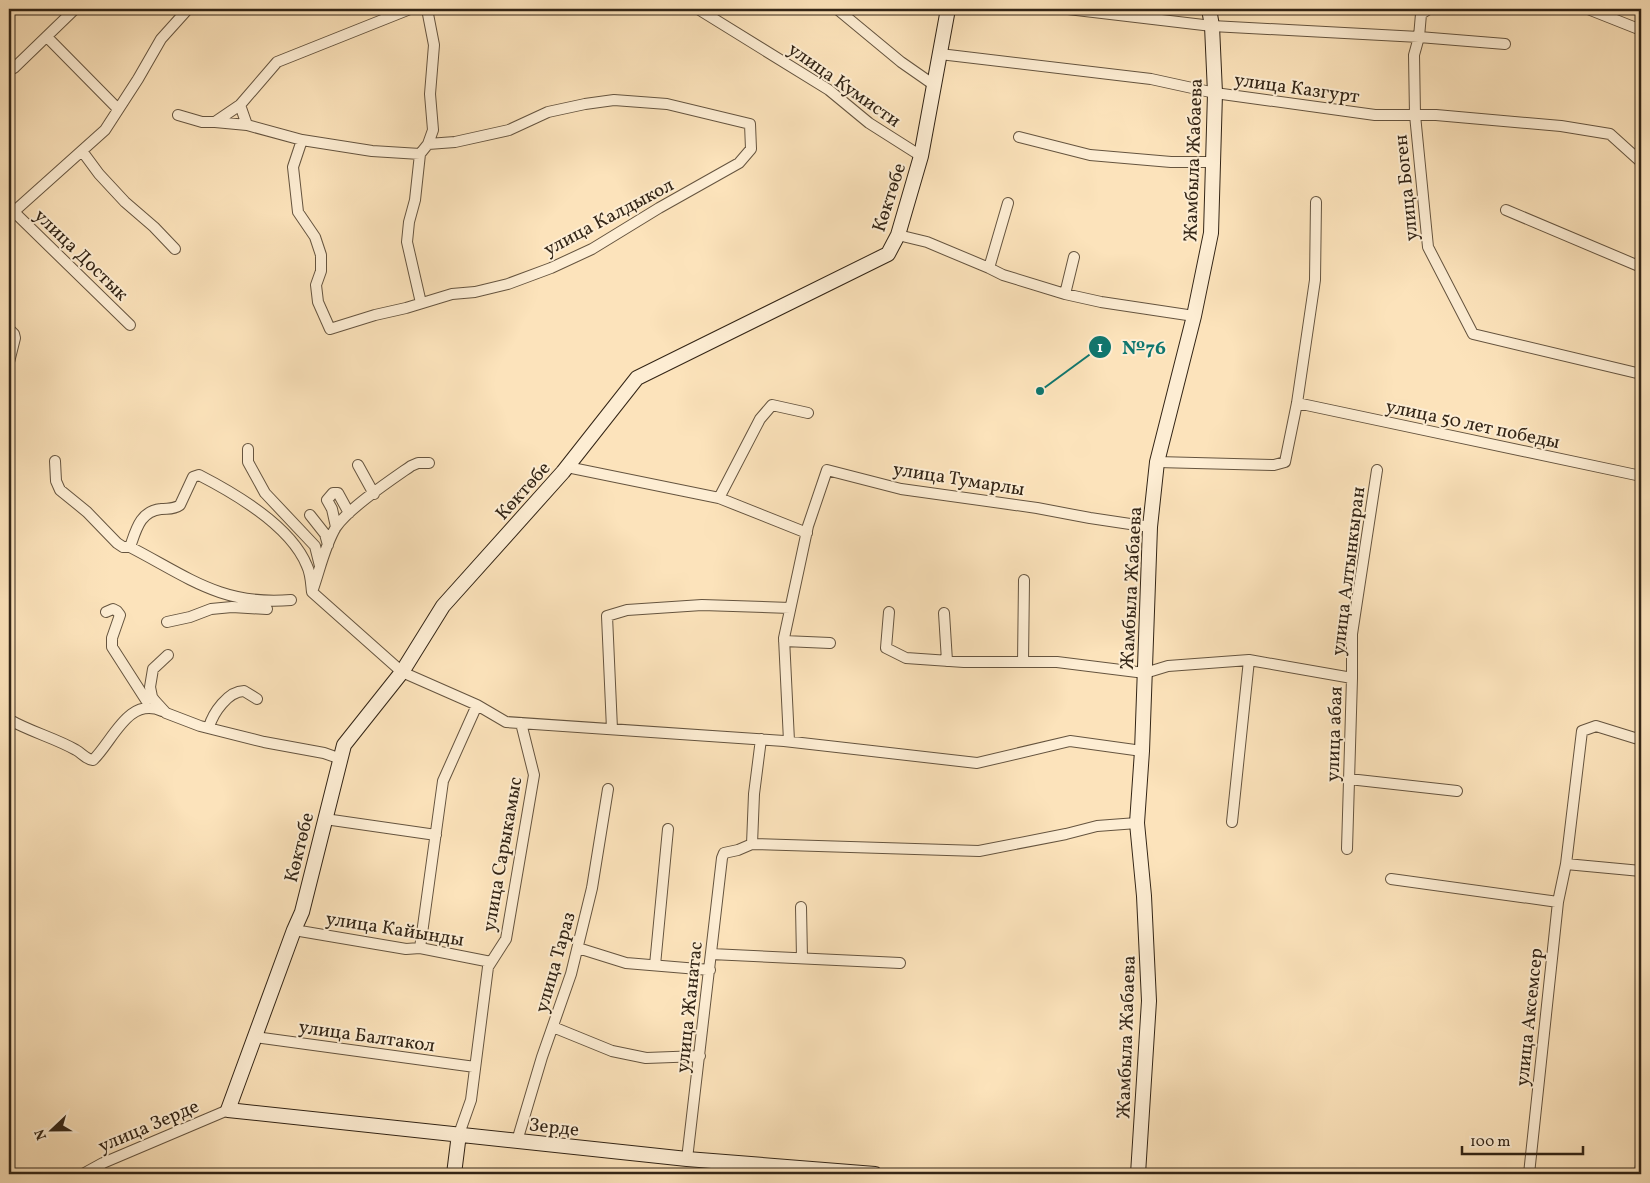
<svg xmlns="http://www.w3.org/2000/svg" width="1650" height="1183" font-family="Vollkorn,serif">
<style>
.lines{fill:none;stroke-linecap:round;stroke-linejoin:round}
.street-casing{stroke:#65543f;stroke-width:12}
.secondary-casing{stroke:#332516;stroke-width:16}
.street{stroke:#fdedd3;stroke-width:10}
.secondary{stroke:#fdedd3;stroke-width:14}
.labels{text-anchor:middle;stroke-width:4;stroke-linejoin:round;paint-order:stroke}
.street-label{font-size:19px;fill:#332516;stroke:#fdedd3}
.leader{fill:none;stroke:#0f766e;stroke-width:2}
.callout-dot{fill:#0f766e;stroke:#fdedd3;stroke-width:2}
.mark-label{font-size:15px;text-anchor:middle;font-weight:bold;fill:#fff}
.callout-label{font-size:20px;text-anchor:middle;font-weight:bold;fill:#0f766e;stroke:#fdedd3;stroke-width:4;stroke-linejoin:round;paint-order:stroke}
</style>
<rect width="100%" height="100%" fill="#fce3bb"/>
<filter id="stains"><feTurbulence type="fractalNoise" baseFrequency=".004" numOctaves="4"/><feColorMatrix values="0 0 0 0 .2 0 0 0 0 .09 0 0 0 0 .02 0 0 0 .5 -.17"/></filter>
<radialGradient id="worn" r=".72"><stop offset=".6" stop-color="#630" stop-opacity="0"/><stop offset="1" stop-color="#630" stop-opacity=".3"/></radialGradient>
<g class="lines">
<g class="street-casing">
<path id="street" d="M698,9L829,90L869,123L921,156
M837,9L901,62L934,85
M1068,9L1212,26L1419,37L1505,44
M1429,9L1421,14L1419,37L1414,55L1415,115L1428,247L1473,334L1641,374
M1588,9L1641,30
M47,37L118,109
M940,54L1151,79L1215,93L1375,115H1436L1561,126L1610,134L1641,162
M9,69L14,68L75,9
M240,105L247,125
M178,115L202,122H215L240,105L277,62L410,9
M215,122L247,125L302,140L293,167L298,212L315,237L321,255V271L316,285L318,302L330,329L375,315L406,308L452,294L475,292L508,284L551,268L592,249L659,208L739,163L751,149L750,124L667,104L614,100L585,104L548,112L509,130L455,142L428,144
M1019,137L1090,155L1171,162H1212
M302,140L372,151L420,154L428,144L433,130L430,94L434,45L427,9
M82,151L99,174L125,202L154,227L175,249
M420,154L415,200L409,222L407,242L421,303
M9,207L130,325
M1506,210L1641,267
M9,216L105,130L138,79L161,39L188,9
M898,235L927,242L989,268L1008,203
M989,268L1003,275L1065,294L1074,257
M1065,294L1101,302L1194,316
M9,329L14,334L15,338L9,362
M1297,403L1641,476
M248,449V462L265,493L315,546L320,566
M55,461L56,481L60,490L87,512L117,543L123,547H130C188,577 222,606 291,600
M1157,462L1274,465L1285,462L1297,403L1315,280L1316,202
M358,465L374,494
M567,467L719,498L807,533
M719,498L760,419L772,405L808,413
M310,515L325,534L328,545
M336,527L332,509L327,500L333,493H338L349,513
M130,547C136,530 140,511 161,509C168,508 173,510 180,505L193,477L199,475C236,494 291,526 307,566C311,574 311,584 312,592L402,672L477,705L506,722L784,741L977,763L1070,741L1142,751
M313,589C320,569 325,545 336,527C349,508 391,480 411,466L418,463H429
M106,612L113,609L117,611L120,615L112,638V647L146,700
M889,612L886,648L906,658L964,662H1057L1145,673L1168,666L1249,660
M944,613L947,661
M167,622L190,617L211,609L232,607L267,609
M784,641L830,643
M168,655L153,669L150,687L152,697L155,701L166,713L200,726L264,742L324,753L341,759
M1023,662L1024,580
M1352,678V634L1377,470
M10,720C31,732 55,738 76,750C82,753 85,759 93,760C113,741 128,696 162,711
M209,727C213,713 228,691 244,691L257,699
M612,729L607,616L627,610L702,605L790,608
M789,741L784,638L808,526L827,470L901,489L1037,508L1090,518L1150,527
M1349,779L1457,791
M325,819L436,835
M1232,822L1249,660L1352,678L1347,849
M752,844L754,794L761,739
M1566,864L1641,871
M1391,879L1558,902
M801,907L802,958
M294,930L406,949L420,948L491,962
M420,948L443,781L477,705
M578,948L626,963L710,970
M711,954L900,963
M655,965L668,829
M553,1027L612,1051L646,1058L700,1056
M255,1037L475,1067
M459,1134L471,1100L488,967L506,939L534,775L521,723
M517,1141L542,1057L571,974L592,888L608,789
M687,1159L722,858L724,853L738,850L752,844L979,851L1066,834L1097,826L1137,823
M83,1174L103,1163L228,1110
M1529,1174L1558,902L1566,864L1582,731L1596,726L1638,739
M1640,1174L1641,1165"/>
</g>
<g class="secondary-casing">
<path id="secondary" d="M454,1174L459,1134
M875,1174L687,1159L228,1110L294,930L302,912L344,745L402,672L443,606L563,472L637,378L888,254L898,235L921,156L948,9
M1138,1174L1149,1001L1144,896L1137,823L1142,751L1150,527L1157,462L1194,316L1211,233L1215,93L1212,26L1209,9"/>
</g>
<use href="#street" class="street"/>
<use href="#secondary" class="secondary"/>
</g>
<g class="labels">
<g class="street-label">
<text transform="translate(845 84) rotate(35)" y="7">улица Кумисти</text>
<text transform="translate(1297 87) rotate(8)" y="7">улица Казгурт</text>
<text transform="translate(1192 160) rotate(-88)" y="7">Жамбыла Жабаева</text>
<text transform="translate(1405 188) rotate(-96)" y="7">улица Боген</text>
<text transform="translate(888 197) rotate(-72)" y="7">Көктөбе</text>
<text transform="translate(608 216) rotate(-28)" y="7">улица Калдыкол</text>
<text transform="translate(82 254) rotate(44)" y="7">улица Достык</text>
<text transform="translate(1473 423) rotate(12)" y="7">улица 50 лет победы</text>
<text transform="translate(959 478) rotate(9)" y="7">улица Тумарлы</text>
<text transform="translate(522 490) rotate(-48)" y="7">Көктөбе</text>
<text transform="translate(1347 571) rotate(-83)" y="7">улица Алтынкыран</text>
<text transform="translate(1130 588) rotate(-87)" y="7">Жамбыла Жабаева</text>
<text transform="translate(1333 734) rotate(-88)" y="7">улица абая</text>
<text transform="translate(298 847) rotate(-76)" y="7">Көктөбе</text>
<text transform="translate(501 854) rotate(-80)" y="7">улица Сарыкамыс</text>
<text transform="translate(395 928) rotate(9)" y="7">улица Кайынды</text>
<text transform="translate(554 962) rotate(-74)" y="7">улица Тараз</text>
<text transform="translate(688 1007) rotate(-84)" y="7">улица Жанатас</text>
<text transform="translate(1528 1017) rotate(-84)" y="7">улица Аксемсер</text>
<text transform="translate(367 1035) rotate(8)" y="7">улица Балтакол</text>
<text transform="translate(1125 1037) rotate(-88)" y="7">Жамбыла Жабаева</text>
<text transform="translate(148 1125) rotate(-23)" y="7">улица Зерде</text>
<text transform="translate(554 1126) rotate(6)" y="7">Зерде</text>
</g>
</g>
<path class="leader" d="M1040 391L1100 347"/>
<g class="callout-dot">
<circle cx="1040" cy="391" r="5"/>
<circle cx="1100" cy="347" r="12"/>
</g>
<g class="mark-label">
<text x="1100" y="352">1</text>
</g>
<g class="callout-label">
<text x="1144" y="354">№76</text>
</g>
<rect width="1650" height="1183" fill="none" stroke="#fce3bb" stroke-width="30"/>
<rect x="10" y="10" width="1630" height="1163" fill="none" stroke="#332516" stroke-width="2.5"/>
<rect x="15" y="15" width="1620" height="1153" fill="none" stroke="#332516"/>
<g transform="translate(52 1130) rotate(248)" stroke="#fdedd3" stroke-width="4" paint-order="stroke">
<path d="M0-4L9 19L0 12L-9 19Z" fill="#332516"/>
<text y="-8" font-size="14" font-weight="bold" text-anchor="middle" fill="#332516">N</text>
</g>
<path d="M1462 1146v8h121v-8" fill="none" stroke="#332516" stroke-width="2.5"/>
<text x="1470" y="1146" font-size="15" fill="#332516" stroke="#fdedd3" stroke-width="4" paint-order="stroke">100 m</text>
<rect width="100%" height="100%" filter="url(#stains)"/>
<rect width="100%" height="100%" fill="url(#worn)"/>
</svg>
